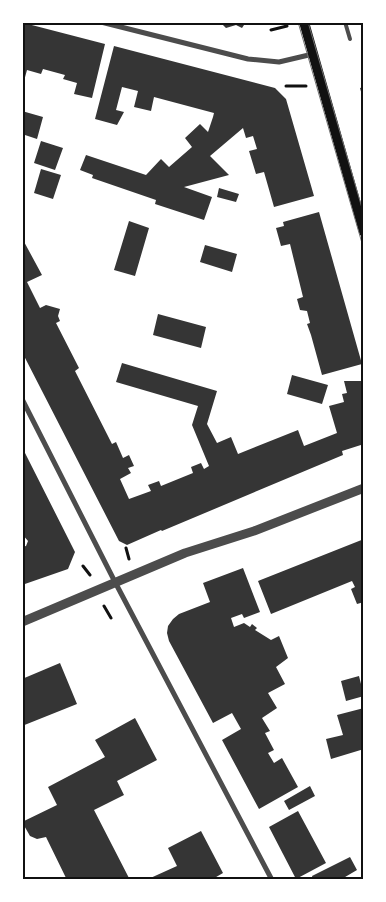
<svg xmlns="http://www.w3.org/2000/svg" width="386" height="902" font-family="'Asap Condensed',sans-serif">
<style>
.building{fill:#353535}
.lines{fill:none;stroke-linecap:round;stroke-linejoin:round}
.path{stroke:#111;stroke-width:3}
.service{stroke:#4c4c4c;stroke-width:4}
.minor{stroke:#4c4c4c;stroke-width:5}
.tertiary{stroke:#4c4c4c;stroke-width:9}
.secondary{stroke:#111;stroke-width:10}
.tram{stroke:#707070;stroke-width:1}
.neatline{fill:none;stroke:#111;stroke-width:2}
</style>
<rect width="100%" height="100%" fill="#fff"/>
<path class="building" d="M214,22H246L242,28L236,25L226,28L221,23L215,25Z
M24,23L105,44L92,98L74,94L77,83L63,79L65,75L43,69L41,74L27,70L24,81L22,80Z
M114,46L275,88L286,99L314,196L274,207L264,172L256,174L249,151L257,149L253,136L246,138L243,128L210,156L229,175L184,187L212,197L204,220L155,204L156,200L92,178L93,175L80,170L86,155L146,175L161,159L169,167L192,147L185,138L200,124L208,132L213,117L214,113L154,97L151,111L134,107L138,91L122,87L116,110L124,112L117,125L95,119Z
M364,87V99H363L360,88Z
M22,111L43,117L37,139L22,134Z
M41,141L63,148L55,170L34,163Z
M41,169L61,175L53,199L34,193Z
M219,188L239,194L236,202L217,197Z
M319,212L362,364L322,375L311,335L307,324L310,323L307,311L300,310L297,299L303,297L290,244L281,246L276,228L284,226L283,222Z
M129,221L149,228L135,276L114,270Z
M22,238L42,275L27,282L40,308L46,305L60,309L58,316L60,321L56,323L79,368L75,371L112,444L116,442L123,458L129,455L134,466L128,468L131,473L120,479L129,499L151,491L148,485L159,481L161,486L193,473L191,467L201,463L204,469L209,466L192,425L198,406L116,382L122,363L217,391L207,424L217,443L231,437L238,454L298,430L304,446L337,433L329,406L344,402L342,394L347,393L344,381H364V444L342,451L343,455L162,531L161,530L127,545L119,541L22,352Z
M205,245L237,254L232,272L200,262Z
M158,314L206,327L201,348L153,335Z
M292,375L328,385L322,404L287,394Z
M22,447L75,552L68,569L22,585V547L26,546L28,541L22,534Z
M364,539V602L357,604L351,589L355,587L352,581L271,614L258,581Z
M243,568L260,612L244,618L242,614L231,618L234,627L244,623L250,627L252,624L257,628L255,630L271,640L279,636L288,658L276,667L285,684L268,693L277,708L262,718L270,731L265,733L274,750L268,753L274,763L282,758L298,787L259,809L222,740L241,729L232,713L213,723L169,641L167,633L168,626L173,619L179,614L210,602L203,583Z
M60,663L77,704L22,726V679Z
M359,676L364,696L346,701L341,681Z
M364,708V749L331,759L326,739L343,735L337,715Z
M135,718L157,760L117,781L124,795L94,810L130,880H67L46,837L37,839L30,836L22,822L57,805L48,787L105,757L95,740Z
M310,786L315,796L289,810L284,801Z
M298,811L326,863L296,879L269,827Z
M201,831L223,873L211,880H146L177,866L168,848Z
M350,857L357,870L340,880H313L312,876Z"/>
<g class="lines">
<path class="path" d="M271,30L287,26
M286,86H306
M126,548L129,559
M83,566L90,575
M104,606L111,618"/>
<path class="service" d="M345,22L350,39"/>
<path class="minor" d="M101,22L248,59L279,62L313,54
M22,399L115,582L272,880"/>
<path class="tertiary" d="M22,622L185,553L254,531L364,488"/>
<path class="secondary" d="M304,22L364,232"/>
<path class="tram" d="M298,22L364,250
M308,22L364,215"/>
</g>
<rect width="386" height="902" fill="none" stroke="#ffffff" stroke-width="48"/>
<rect x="24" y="24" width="338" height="854" class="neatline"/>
</svg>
